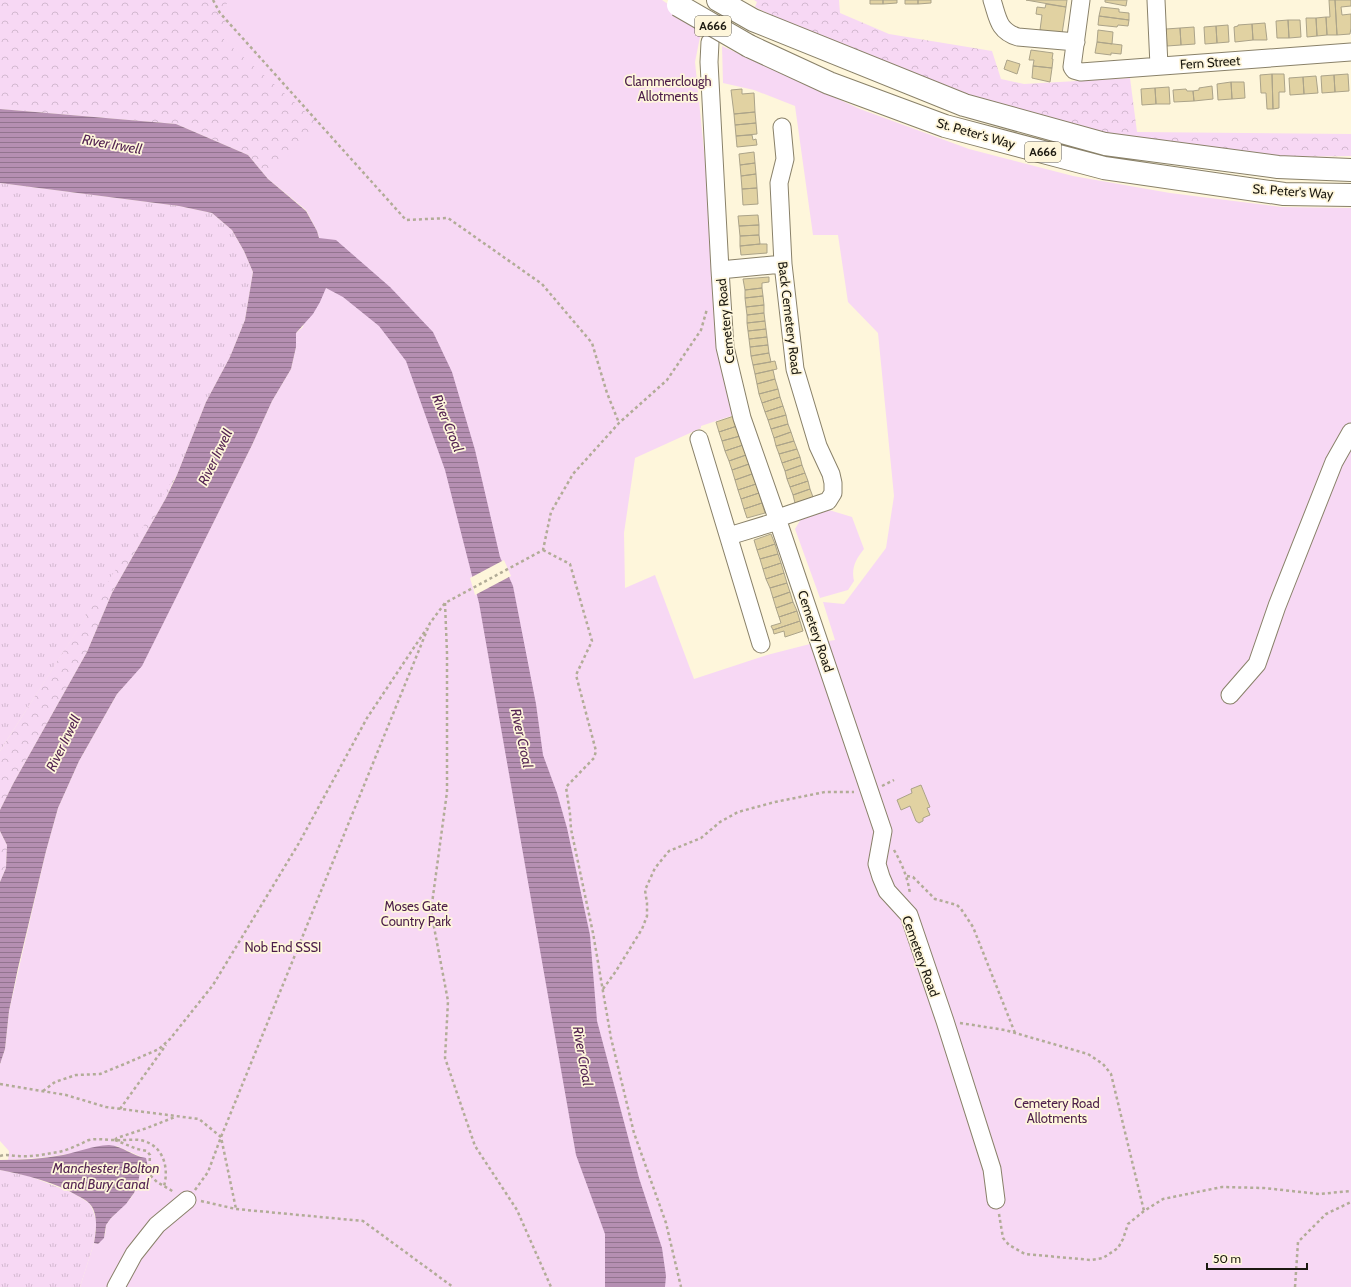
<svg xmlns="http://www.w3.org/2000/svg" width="1351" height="1287" font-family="Cabin,sans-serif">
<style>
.grass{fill:url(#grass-tufts)}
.forest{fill:url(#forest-crowns)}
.green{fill:#f7d8f4}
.water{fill:url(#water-rules)}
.pier{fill:#fef6db}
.building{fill:#e1d2a2;stroke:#aba389}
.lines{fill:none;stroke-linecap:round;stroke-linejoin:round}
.minor-casing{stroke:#898169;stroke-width:19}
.highway-casing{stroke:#898169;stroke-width:24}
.path{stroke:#b2ac97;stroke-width:2.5;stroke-dasharray:3 3;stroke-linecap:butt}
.minor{stroke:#fff;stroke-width:17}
.highway{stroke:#fff;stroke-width:22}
.highway-bridge-casing{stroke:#898169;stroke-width:24;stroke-linecap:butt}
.highway-bridge{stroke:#fff;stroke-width:22}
.labels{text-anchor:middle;stroke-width:3.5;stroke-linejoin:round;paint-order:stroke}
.shield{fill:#fef6db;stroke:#605b4d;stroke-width:1}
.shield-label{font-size:12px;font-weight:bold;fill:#1c1910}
.street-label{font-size:13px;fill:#1c1910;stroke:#fef6db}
.park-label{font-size:13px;fill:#4c1d4a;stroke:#fef6db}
.water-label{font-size:14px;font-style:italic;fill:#552553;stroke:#fef6db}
</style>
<defs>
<pattern id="grass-tufts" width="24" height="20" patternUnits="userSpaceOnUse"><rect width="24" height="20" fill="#f7d8f4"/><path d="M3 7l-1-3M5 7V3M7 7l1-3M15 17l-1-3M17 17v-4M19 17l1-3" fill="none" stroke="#d3b9d0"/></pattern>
<pattern id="forest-crowns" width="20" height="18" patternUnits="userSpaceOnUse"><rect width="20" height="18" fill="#f7d8f4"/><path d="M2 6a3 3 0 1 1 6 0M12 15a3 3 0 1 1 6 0" fill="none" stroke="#d3b9d0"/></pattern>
<pattern id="water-rules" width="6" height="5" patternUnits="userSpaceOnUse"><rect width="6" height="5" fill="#b58fb2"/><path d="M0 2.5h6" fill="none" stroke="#92748f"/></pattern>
</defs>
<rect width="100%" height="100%" fill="#fef6db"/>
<path class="grass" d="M0,183L179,206L212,213L232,230L244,251L253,272L245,320L230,357L206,402L177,475L0,751Z
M0,1170L29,1176L73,1193L89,1203L93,1210L96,1220V1227L94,1243L80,1287H0Z"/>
<path class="forest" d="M0,0H579L268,179L248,155L176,124L0,109Z
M754,0H839L840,13L889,34L992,51L1001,79L1024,84L1130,78L1137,132L1351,134V156L1286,157L1139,142L991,107L833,46L755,7L757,2Z
M176,475L166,498L112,593L87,652L13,784L0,810V751Z
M0,831L7,845L6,868L0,882Z"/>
<path class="green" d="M227,0H662L702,27L695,62L716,268L734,415L701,426V428L635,458L624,533L625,588L655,575L694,679L767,655L810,644L835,640L823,602L844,604L886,548L894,496L878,333L848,302L838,235H813L795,106L754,90L723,83L722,46L860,109L969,149L1073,176L1170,193L1281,207L1351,208V1287H80L94,1243L98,1244L105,1235L106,1225L111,1218L131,1198L134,1193L138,1183L141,1167H148L142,1157L117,1146L48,1157L8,1160L9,1151L0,1141V1064L5,1049L9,1011L46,851L58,808L79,761L117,694L143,663L252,445L272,401L291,369L296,347V333L303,327L319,238L317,231L306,210L268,179L317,122L224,40Z
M829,510L852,517L864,549C856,559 851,568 854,581L848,590L820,598L795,529L801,519Z"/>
<path class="water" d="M0,109L176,124L248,155L268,179L306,211L317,231L319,238L336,240L390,287L433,332L452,372L475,450L500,557L513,586L536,704L543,755L557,793L567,828L590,935L597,1021L639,1178L662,1248L666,1276L665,1287H605V1234L576,1155L479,603L445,470L406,361L379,326L343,297L326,288L320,302L313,314L296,333V347L291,369L272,401L252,445L142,666L117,694L79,761L58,808L46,851L18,968L9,1011L5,1049L0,1064V882L6,868L7,845L0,831V810L13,784L87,652L112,593L166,498L177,475L206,402L230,357L245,320L253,272L244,251L232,230L212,213L179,206L0,183Z
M109,1145C123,1146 132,1156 146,1158L148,1167H141L138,1183L134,1193L126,1204L111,1218L106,1225L104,1238L98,1244L94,1243C96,1232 99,1213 89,1203C86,1200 82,1198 78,1196C55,1182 26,1175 0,1170V1160C21,1160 42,1159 63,1155C78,1152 92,1146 109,1145Z"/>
<path class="pier" d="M504,560L511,576L475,595L470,578Z"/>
<path class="building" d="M870,0H883V4H870Z
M883,0H897V3L883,4Z
M905,0H918V4H905Z
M918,0H931V3L918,4Z
M1026,0H1067L1066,7Z
M1105,0H1127L1126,6L1105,2Z
M1329,0H1335L1337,35H1327L1326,17H1330Z
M1335,0H1351V6L1341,7L1342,15L1351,14V28L1350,34L1337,35Z
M1046,4L1066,7L1062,34L1040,30L1042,15L1036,14L1037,7L1045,8Z
M1101,7L1119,9V12L1129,13V20L1099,16Z
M1099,16L1129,20L1128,26L1118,25L1117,27L1098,25Z
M1326,17L1327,35L1317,36L1316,18Z
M1306,18H1316L1317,36L1307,37Z
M1288,20H1300L1301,37L1289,38Z
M1288,20L1289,38H1277L1276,21Z
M1265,23L1267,40H1253L1252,24Z
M1252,24L1253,40L1235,42L1234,27L1238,26V25Z
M1228,25L1229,42L1217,43L1216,26Z
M1216,26L1217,43L1205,44L1204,27Z
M1194,27L1195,44L1181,45L1180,28Z
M1180,28L1181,45L1167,46L1166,29Z
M1098,30L1113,32L1112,44L1097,42Z
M1097,42L1122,45L1121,54L1111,53V55L1095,53Z
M1031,50L1053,53L1052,59H1053L1052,68L1033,66L1034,60H1029Z
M1007,60L1020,64L1017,74L1004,69Z
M1033,66L1052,68L1050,82L1032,78Z
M1272,74H1284L1285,92H1279V108L1273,109Z
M1272,74L1273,109H1267L1266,93H1261L1260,75Z
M1348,74L1349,91L1335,92L1334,75Z
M1334,75L1335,92L1322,93L1321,76Z
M1316,76L1318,93L1304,94L1303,77Z
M1303,77L1304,94L1290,95L1289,78Z
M1231,82L1232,99L1218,100L1217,84Z
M1231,82H1244L1245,98L1232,99Z
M1212,86L1213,99L1194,101L1193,91L1199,90V88Z
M1169,87L1170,104H1156L1155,88Z
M1155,88L1156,104L1142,105L1141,89Z
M742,89V94L754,93L755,112L734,114L731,90Z
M1186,89L1187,91H1193L1194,101L1174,102L1173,90Z
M755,112L756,123L735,125L734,114Z
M756,123L757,134L736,136L735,125Z
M752,135L753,140L756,139L757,145L737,147L736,136Z
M754,152L755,163L740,165L739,154Z
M755,163L756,174L741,176L740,165Z
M756,174L757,188L742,189L741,176Z
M757,188L758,204L743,205L742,189Z
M758,215L759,225L739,226L738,216Z
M759,225V235L740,236L739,226Z
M759,235L760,244L740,246V236Z
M760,244H767V253L741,255L740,246Z
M769,277V282L762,283V288L745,290L743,279Z
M762,288L763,296L745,298V290Z
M763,296L764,305L746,307L745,298Z
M764,305V313L747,315L746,307Z
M764,313L765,321L747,323V315Z
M765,321L766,329L748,331L747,323Z
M766,329L767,337L749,339L748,331Z
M767,337L768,345L750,347L749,339Z
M768,345L769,353L751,356L750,347Z
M769,353L771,362L753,365L751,356Z
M775,361L777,369L755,374L753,365Z
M773,370L775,379L757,384L755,374Z
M775,379L778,389L759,394L757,384Z
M778,389L780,397L762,403L759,394Z
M780,397L783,406L765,412L762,403Z
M783,406L786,415L768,420L765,412Z
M786,415L788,424L771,429L768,420Z
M734,416L737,426L719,432L716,422Z
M788,424L791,432L774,438L771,429Z
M737,426L740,436L722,441L719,432Z
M791,432L794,441L776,446L774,438Z
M740,436L743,445L725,451L722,441Z
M794,441L797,449L779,454L776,446Z
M743,445L746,455L729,461L725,451Z
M797,449L800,457L782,463L779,454Z
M746,455L749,464L732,470L729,461Z
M800,457L802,465L785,471L782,463Z
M749,464L752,474L735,480L732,470Z
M802,465L805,473L787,479L785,471Z
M805,473L808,481L790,487L787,479Z
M752,474L756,484L738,490L735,480Z
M808,481L810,489L793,495L790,487Z
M756,484L759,493L741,499L738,490Z
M810,489L813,497L795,503L793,495Z
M759,493L762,503L744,509L741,499Z
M762,503L765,513L747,518L744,509Z
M771,534L775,544L757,550L754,540Z
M775,544L778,554L760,559L757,550Z
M778,554L781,563L763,569L760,559Z
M781,563L784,573L766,579L763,569Z
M784,573L787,583L770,588L766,579Z
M787,583L790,592L773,598L770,588Z
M790,592L793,602L776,608L773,598Z
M793,602L797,611L779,617L776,608Z
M797,611L800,621L773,630L771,626L781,623L779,617Z
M800,621L803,631L785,637L784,631L774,634L773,630Z
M921,785L930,807L927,808L930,815L923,818V821L919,823L916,821L910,806L901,810L897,800L912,793L911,789Z"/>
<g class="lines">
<g class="minor-casing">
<path id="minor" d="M992,0C998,18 998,31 1018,37L1076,42
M1081,0L1072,67L1074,70L1081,72L1351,52
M1156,0L1159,66
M710,42L709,62L720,270L725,347L742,418L778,521L883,831L877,864L881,877L887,891L909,915L945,1021L992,1169L996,1200
M720,270L783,264
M699,439L761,644
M778,518L828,501L833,493V483L831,474L818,446L795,369L783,264L779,183L785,159L782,127
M729,536L778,521
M1230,695L1257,664L1277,606L1334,462L1351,432
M116,1287L134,1254L157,1225L187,1200"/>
</g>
<g class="highway-casing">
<path id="highway" d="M718,0L753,20L964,105L1105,144L1278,167L1351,170
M749,46L829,83L945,126L1104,168L1284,194L1351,195"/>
</g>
<path class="path" d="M213,0L220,13L406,220L448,218L542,284L592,343L607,393L619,423
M543,550L570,564L592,641L576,675L596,751L594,758L566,787L570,814L571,829L593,933L611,1038L634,1133L666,1223L681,1287
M445,603L447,653V792L431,911L448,1001L445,1058L475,1146L517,1210L551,1287
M882,786L894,780
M894,850C902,864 908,878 910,894
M907,876L913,877L935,899L957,905L961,909L973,927L1015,1033
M603,989L616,971L642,929L647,916V903L645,890L655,868L669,851L701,838L720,822L738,812L775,802L825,792H854
M960,1023L1005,1030L1088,1054L1103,1064L1111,1074L1144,1211
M0,1084L66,1095L106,1107L199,1119L221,1137L236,1209
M43,1091L55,1082L76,1075L100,1074L127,1063L159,1049L170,1039L213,985L299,843L367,718L427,628
M120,1109L166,1045
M115,1140L137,1149L147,1151L150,1155L149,1174L157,1182L174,1192
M115,1140L117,1138L147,1128L175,1117
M0,1156C7,1154 12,1156 18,1156C29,1157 41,1155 52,1153C61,1152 70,1149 78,1145C82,1144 85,1141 89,1140C98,1138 105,1140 114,1140C123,1141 135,1138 144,1141C164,1147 169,1169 164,1186
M195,1190L208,1172L221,1137L430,623L445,603L543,550L551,512L573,474L619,423L667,380L701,330L707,309
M201,1201L236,1209L363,1221L453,1287
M999,1214L1003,1238L1009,1245L1025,1254L1091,1260L1103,1258L1118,1248L1123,1239L1128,1224L1144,1211L1163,1199L1222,1187L1264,1188L1319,1194L1351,1191
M1295,1287L1298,1242L1326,1214L1351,1202"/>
<use href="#minor" class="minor"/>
<use href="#highway" class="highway"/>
<g class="highway-bridge-casing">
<path id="highway-bridge" d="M678,5L749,46"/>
</g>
<use href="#highway-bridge" class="highway-bridge"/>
</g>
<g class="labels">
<g class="shield">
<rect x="695" y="16" width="36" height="20" rx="3"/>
<rect x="1025" y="142" width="36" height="20" rx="3"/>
</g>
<g class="shield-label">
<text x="713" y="30">A666</text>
<text x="1043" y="156">A666</text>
</g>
<g class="street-label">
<text transform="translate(1210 62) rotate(-4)" y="5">Fern Street</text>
<text transform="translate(976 133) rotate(16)" y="5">St. Peter's Way</text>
<text transform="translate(1293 191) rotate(4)" y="5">St. Peter's Way</text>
<text transform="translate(790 318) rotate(83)" y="5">Back Cemetery Road</text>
<text transform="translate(725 321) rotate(-96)" y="5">Cemetery Road</text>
<text transform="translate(816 631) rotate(71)" y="5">Cemetery Road</text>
<text transform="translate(921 956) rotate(70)" y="5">Cemetery Road</text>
</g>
<g class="park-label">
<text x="668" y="86">Clammerclough<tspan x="668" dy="15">Allotments</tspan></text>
<text x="416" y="911">Moses Gate<tspan x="416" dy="15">Country Park</tspan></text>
<text x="283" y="952">Nob End SSSI</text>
<text x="1057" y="1108">Cemetery Road<tspan x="1057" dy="15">Allotments</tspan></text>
</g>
<g class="water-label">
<text transform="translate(112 144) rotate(10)" y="5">River Irwell</text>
<text transform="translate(448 423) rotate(68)" y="5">River Croal</text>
<text transform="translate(215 457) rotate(-64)" y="5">River Irwell</text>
<text transform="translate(522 738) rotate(78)" y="5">River Croal</text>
<text transform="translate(63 743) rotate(-64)" y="5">River Irwell</text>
<text transform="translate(583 1056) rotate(80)" y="5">River Croal</text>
<text x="106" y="1173">Manchester, Bolton<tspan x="106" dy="16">and Bury Canal</tspan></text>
</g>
</g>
<path d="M1207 1263v6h100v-6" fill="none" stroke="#1c1910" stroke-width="2"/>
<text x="1213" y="1263" font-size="12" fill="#1c1910" stroke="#fef6db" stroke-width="3" paint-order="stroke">50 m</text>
</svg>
